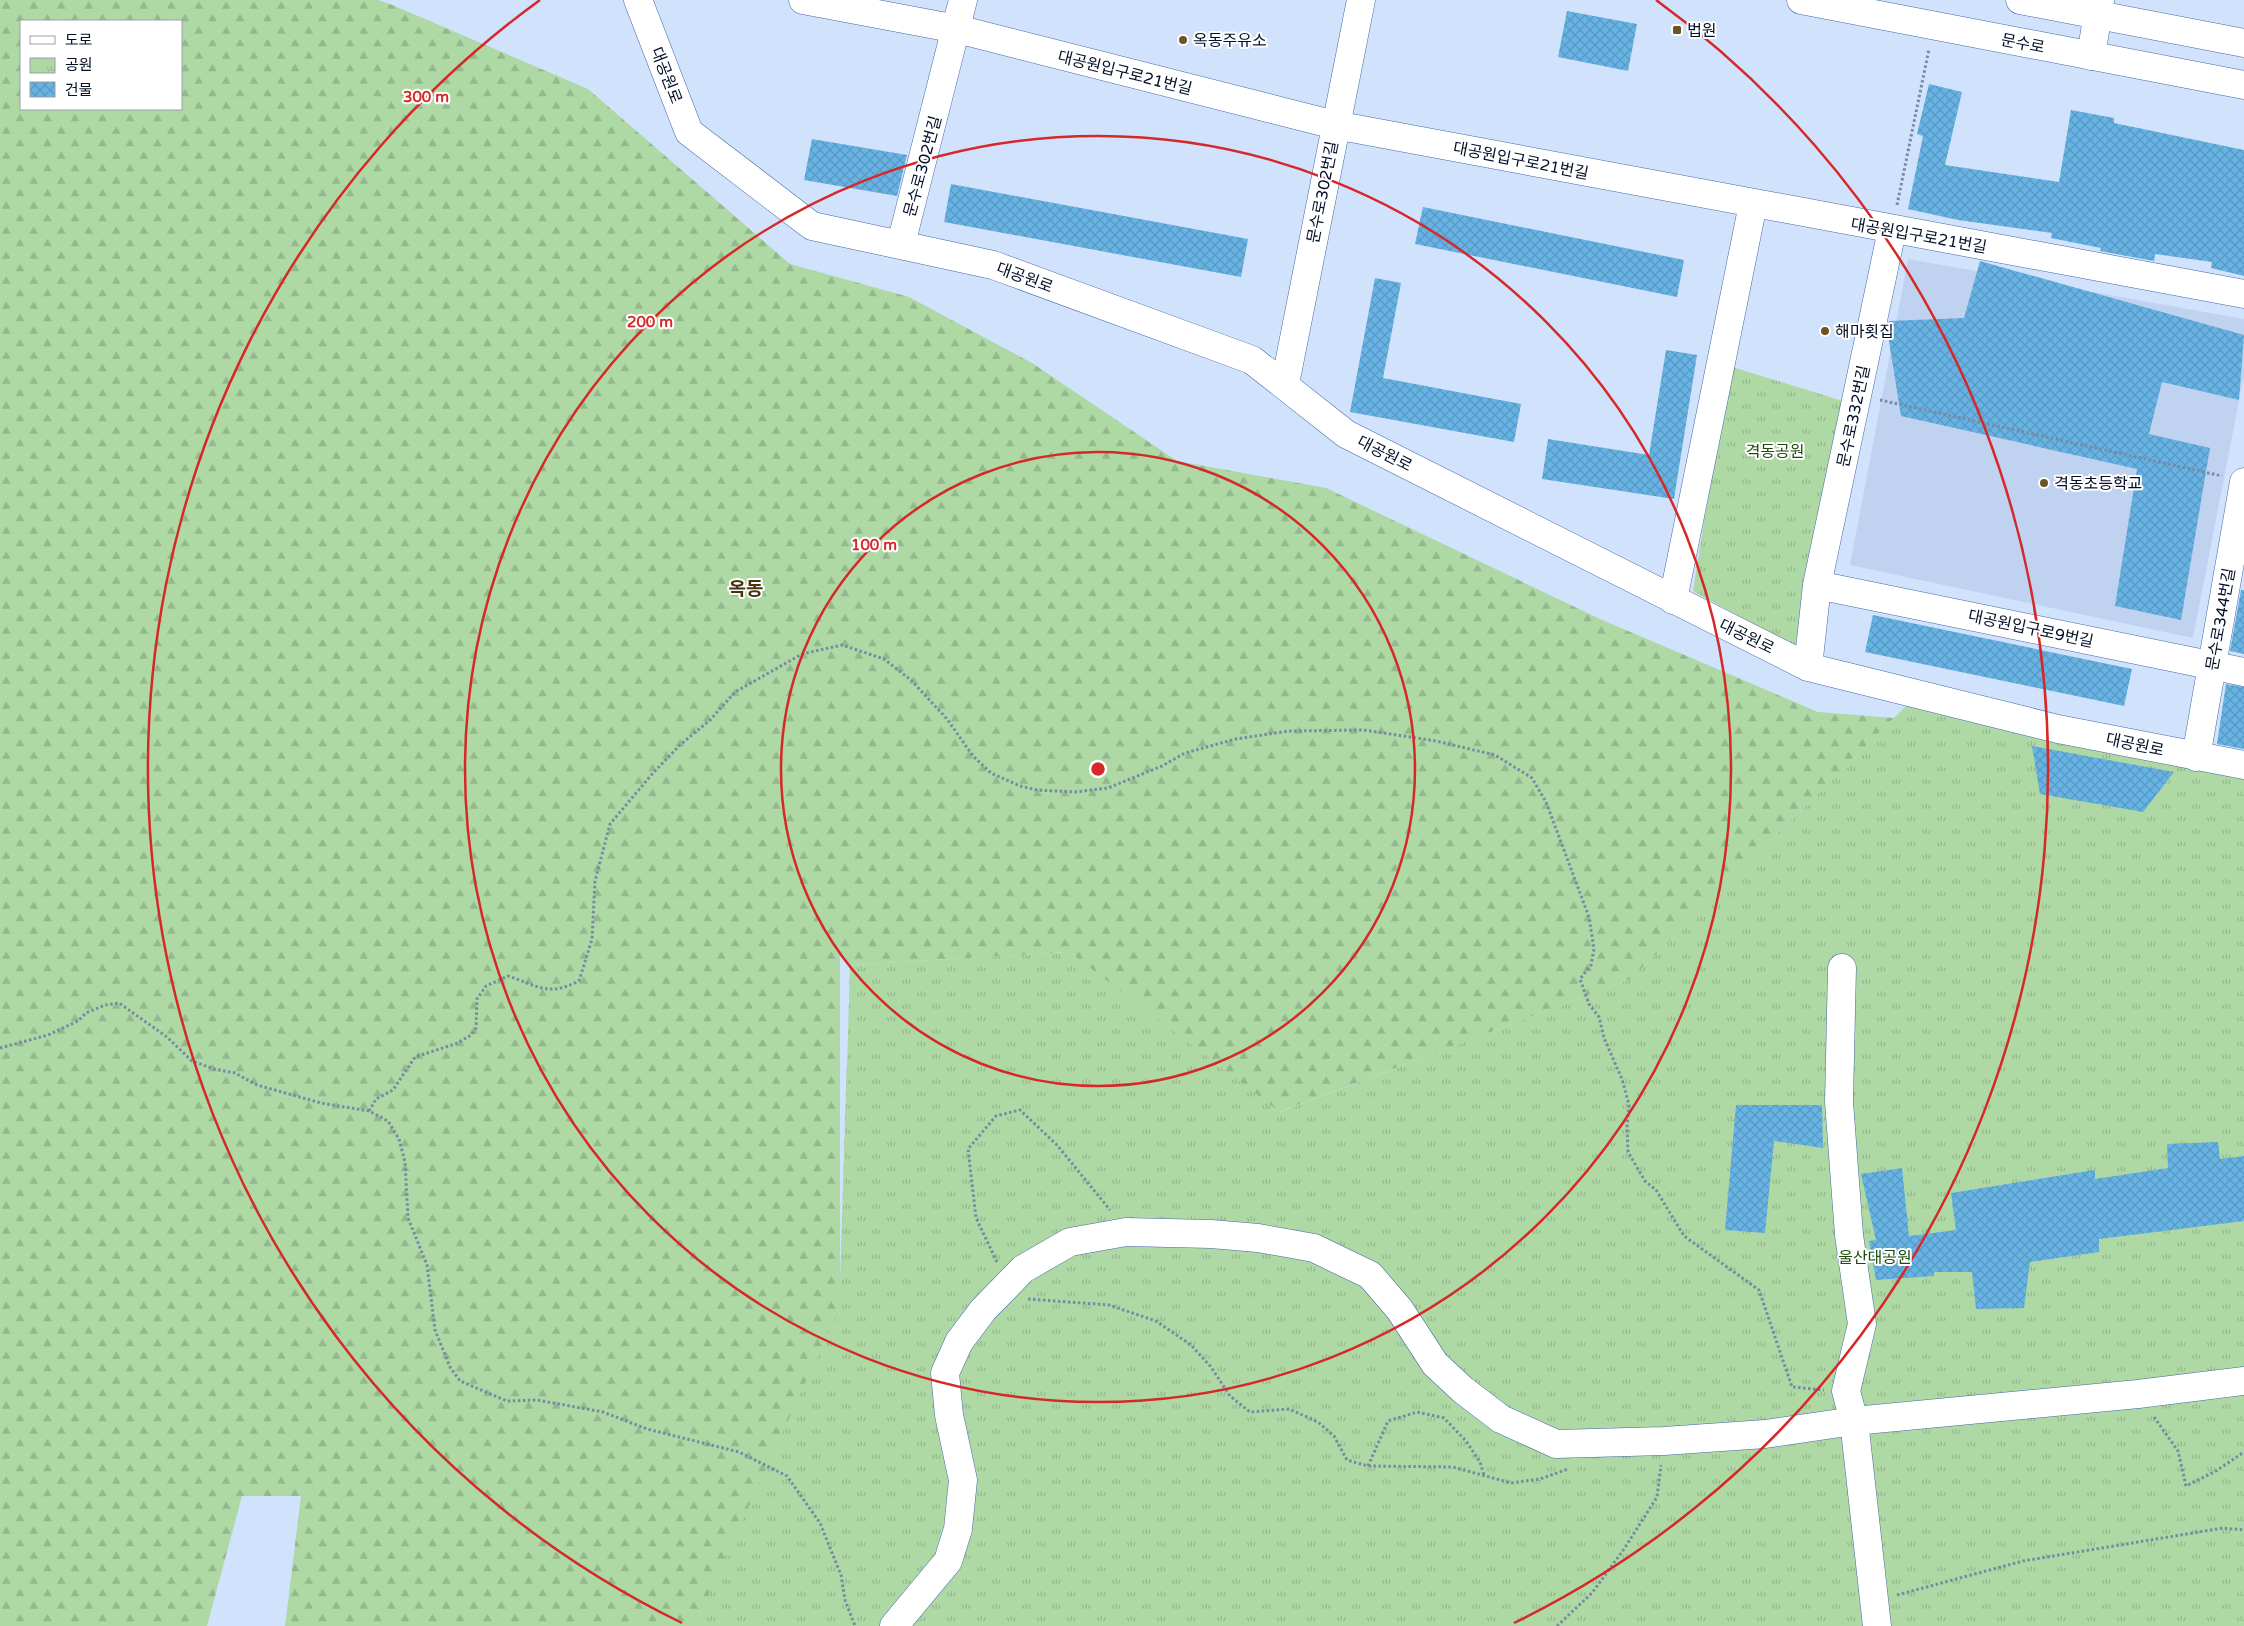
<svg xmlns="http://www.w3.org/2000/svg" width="2244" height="1626" font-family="'Varela Round','Noto Sans KR',sans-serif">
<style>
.built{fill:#bfd2f0}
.forest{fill:url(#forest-firs);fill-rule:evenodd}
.park{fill:url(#park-tufts)}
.building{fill:url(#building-cross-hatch)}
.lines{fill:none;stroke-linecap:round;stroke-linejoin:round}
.minor-casing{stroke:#4368a4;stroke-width:29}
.major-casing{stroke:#4368a4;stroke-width:29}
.path{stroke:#7a89a3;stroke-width:3;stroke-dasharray:2.5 2.5;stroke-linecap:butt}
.minor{stroke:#fff;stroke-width:28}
.major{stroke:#fff;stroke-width:28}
.ring{fill:none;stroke:#d62828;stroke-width:2.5}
.poi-dot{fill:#6e5325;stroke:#fff;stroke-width:2}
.labels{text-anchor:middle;stroke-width:4;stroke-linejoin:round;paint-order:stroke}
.poi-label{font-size:16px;fill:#030f26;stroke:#fff;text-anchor:start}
.street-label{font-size:16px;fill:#030f26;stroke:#fff}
.park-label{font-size:16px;fill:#1c4b0c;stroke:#fff}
.quarter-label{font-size:19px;font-weight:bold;fill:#48330d;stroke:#fff}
.centre{fill:#d62828;stroke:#fff;stroke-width:2.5}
.ring-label{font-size:15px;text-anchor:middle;font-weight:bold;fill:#d62828;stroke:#fff;stroke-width:4;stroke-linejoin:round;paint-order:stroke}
</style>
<defs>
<pattern id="forest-firs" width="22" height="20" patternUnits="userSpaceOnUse" patternTransform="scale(1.25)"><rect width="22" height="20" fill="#aed8a4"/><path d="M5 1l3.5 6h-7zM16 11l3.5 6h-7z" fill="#94b88d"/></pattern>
<pattern id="park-tufts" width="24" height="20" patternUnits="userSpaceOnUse" patternTransform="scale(1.25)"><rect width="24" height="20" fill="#aed8a4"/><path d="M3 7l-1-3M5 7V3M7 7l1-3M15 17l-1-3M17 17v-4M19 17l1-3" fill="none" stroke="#94b88d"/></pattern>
<pattern id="building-cross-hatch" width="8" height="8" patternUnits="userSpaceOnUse" patternTransform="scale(1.25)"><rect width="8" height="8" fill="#67b3e4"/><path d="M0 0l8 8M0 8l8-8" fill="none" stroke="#5899c3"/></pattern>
</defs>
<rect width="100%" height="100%" fill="#d1e2fd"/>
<path class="built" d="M1908,259L2244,319V375L2193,638L1850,565Z"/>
<path class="forest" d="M0,0H378L390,4L588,89L790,264L909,297L1032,363L1177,461L1326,488L1600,619L1818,712L1894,718L1631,979L1279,1112L1069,952L850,965L840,953V1282L847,1058L859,1626L705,1604L694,1626H285L301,1496H242L207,1626H0ZM21,21H181V109H21Z"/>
<path class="park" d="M1729,366L1846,402L1795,647L1693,591Z
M1906,706L2244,776V1626H694L840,1307L850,965L1069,952L1280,1112L1631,979Z"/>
<path class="building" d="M1567,11L1637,24L1628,71L1558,57Z
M1929,84L1962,92L1945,165L2059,182L2071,110L2114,118V123L2244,150V276L2211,268L2212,262L2155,254L2154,261L2100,251L2101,248L2051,238L2052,233L1958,220L1908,209L1923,136L1917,134Z
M812,139L907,155L897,196L804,180Z
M951,184L1248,239L1241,277L944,222Z
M1423,207L1684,260L1677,297L1415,244Z
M1980,261L2244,335L2239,400L2162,382L2149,434L2210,448L2181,620L2115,606L2137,469L1901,416L1887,329L1889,321L1964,318Z
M1375,278L1401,283L1383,378L1521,404L1514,442L1350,412Z
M1666,350L1697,355L1674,499L1542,479L1548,439L1649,455Z
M2241,590H2244V654L2230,651Z
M1873,615L2132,669L2124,706L1865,652Z
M2226,684L2244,687V749L2217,744Z
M2032,746L2174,772L2143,812L2040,794Z
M1736,1105H1822L1823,1148L1774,1141L1765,1233L1725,1230Z
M2218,1142L2220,1159L2244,1156V1221L2099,1239V1252L2030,1262L2024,1308L1976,1309L1972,1272H1934V1276L1876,1280L1869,1241L1876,1240L1861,1174L1902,1168L1909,1236L1956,1230L1951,1193L2095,1170V1179L2168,1168L2167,1144Z"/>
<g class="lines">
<g class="minor-casing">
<path id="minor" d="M638,0L689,132L812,226L993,265L1252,360L1346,434L1808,667L2058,729L2244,765
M803,0L957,29L1335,125L2244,294
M2091,56L2100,0
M901,244L963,0
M1285,384L1361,0
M1817,585L2244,672
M1673,600L1753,204
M1808,667L1817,585L1892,230
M2196,757L2244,482
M1842,968L1839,1102L1849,1235L1862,1324L1846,1391L1854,1421L1877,1626
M894,1626L948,1561L958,1529L963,1480L949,1415L945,1373L959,1342L983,1310L1023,1269L1070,1242L1126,1232L1211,1234L1258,1238L1314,1248L1370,1275L1400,1310L1435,1364L1463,1390L1501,1419L1556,1444L1664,1441L1765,1434L1854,1421L2138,1394L2244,1381"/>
</g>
<g class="major-casing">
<path id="major" d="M1801,0L2244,85
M2020,0L2244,43"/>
</g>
<path class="path" d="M1897,205L1929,49
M1880,400L2222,476
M0,1048L48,1035L78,1021L86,1013L105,1005L119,1003L167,1037L192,1061L214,1069L235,1073L257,1085L321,1103L369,1111L388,1121L399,1139L405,1162L408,1218L427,1265L435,1330L450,1367L460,1381L507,1401L537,1400L603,1412L647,1429L739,1452L787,1476L820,1523L841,1575L845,1600L855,1626
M369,1111L376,1099L393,1090L415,1057L458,1043L471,1035L476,1028L477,999L486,986L508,976C539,986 547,997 579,981L592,939L595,881L610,824L653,773L680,745L710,720L735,692L802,654L842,645L884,659L911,680L947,719L973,756L991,773L1020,786L1037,790L1075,792L1108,788L1162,766L1185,753L1236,739L1289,731L1364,730L1436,741L1495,755L1532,778L1546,802L1589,917L1594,949L1591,965L1580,979L1589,1004L1599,1017L1604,1038L1622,1079L1629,1105L1627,1127L1628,1152L1645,1181L1656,1190L1684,1236L1759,1290L1792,1387L1824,1390
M997,1262L976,1218L968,1149L996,1116L1020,1110L1057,1145L1110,1210
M1028,1299L1109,1305L1156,1321L1191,1345L1211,1367L1230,1396L1250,1412L1289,1409L1318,1422L1334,1436L1347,1460L1368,1466L1453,1467L1511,1483L1540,1479L1568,1469
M2154,1417L2178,1451L2186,1486L2216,1471L2244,1452
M1368,1466L1388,1421L1417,1412L1444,1418L1466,1441L1480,1462L1484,1475
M1897,1595L2023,1561L2223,1528L2244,1530
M1557,1626L1592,1593L1624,1549L1657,1497L1661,1465"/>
<use href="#minor" class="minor"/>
<use href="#major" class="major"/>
</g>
<g class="ring">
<circle cx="1098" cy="769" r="317"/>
<circle cx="1098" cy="769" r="633"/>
<path d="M682 1623A950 950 0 0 1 540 0M1656 0A950 950 0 0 1 1514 1623"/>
</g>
<g class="poi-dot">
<rect x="1672" y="25" width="10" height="10" rx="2.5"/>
<circle cx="1183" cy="40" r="5"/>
<circle cx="1825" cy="331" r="5"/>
<circle cx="2044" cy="483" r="5"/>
</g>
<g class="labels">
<g class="poi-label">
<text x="1687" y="36">법원</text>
<text x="1193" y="46">옥동주유소</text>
<text x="1835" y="337">해마횟집</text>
<text x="2054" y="489">격동초등학교</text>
</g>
<g class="street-label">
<text transform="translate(2023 43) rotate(11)" y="6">문수로</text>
<text transform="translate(1125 72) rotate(14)" y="6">대공원입구로21번길</text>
<text transform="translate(667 75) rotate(69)" y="6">대공원로</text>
<text transform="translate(1521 160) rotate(11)" y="6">대공원입구로21번길</text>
<text transform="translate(922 166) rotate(-75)" y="6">문수로302번길</text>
<text transform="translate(1322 192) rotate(-79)" y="6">문수로302번길</text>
<text transform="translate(1919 235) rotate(10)" y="6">대공원입구로21번길</text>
<text transform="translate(1025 277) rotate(20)" y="6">대공원로</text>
<text transform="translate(1853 416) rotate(-78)" y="6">문수로332번길</text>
<text transform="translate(1385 453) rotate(27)" y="6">대공원로</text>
<text transform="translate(2220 619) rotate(-80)" y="6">문수로344번길</text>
<text transform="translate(2031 628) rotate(12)" y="6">대공원입구로9번길</text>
<text transform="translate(1747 636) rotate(26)" y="6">대공원로</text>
<text transform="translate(2135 744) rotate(12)" y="6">대공원로</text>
</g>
<g class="park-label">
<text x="1775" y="457">격동공원</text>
<text x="1875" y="1263">울산대공원</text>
</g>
<g class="quarter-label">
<text x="746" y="595">옥동</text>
</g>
</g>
<circle cx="1098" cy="769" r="8" class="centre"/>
<g class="ring-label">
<text x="426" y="102">300 m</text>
<text x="650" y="327">200 m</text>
<text x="874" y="550">100 m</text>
</g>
<rect x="20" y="20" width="162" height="90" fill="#ffffff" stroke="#9a9fa8"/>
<rect x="30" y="36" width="25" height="8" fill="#ffffff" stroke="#9a9fa8"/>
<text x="65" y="45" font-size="15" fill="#030f26">도로</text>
<rect x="30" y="58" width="25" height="15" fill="url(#park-tufts)" stroke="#9a9fa8"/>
<text x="65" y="70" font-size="15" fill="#030f26">공원</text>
<rect x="30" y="82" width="25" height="15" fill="url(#building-cross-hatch)" stroke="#9a9fa8"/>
<text x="65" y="95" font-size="15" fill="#030f26">건물</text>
</svg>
